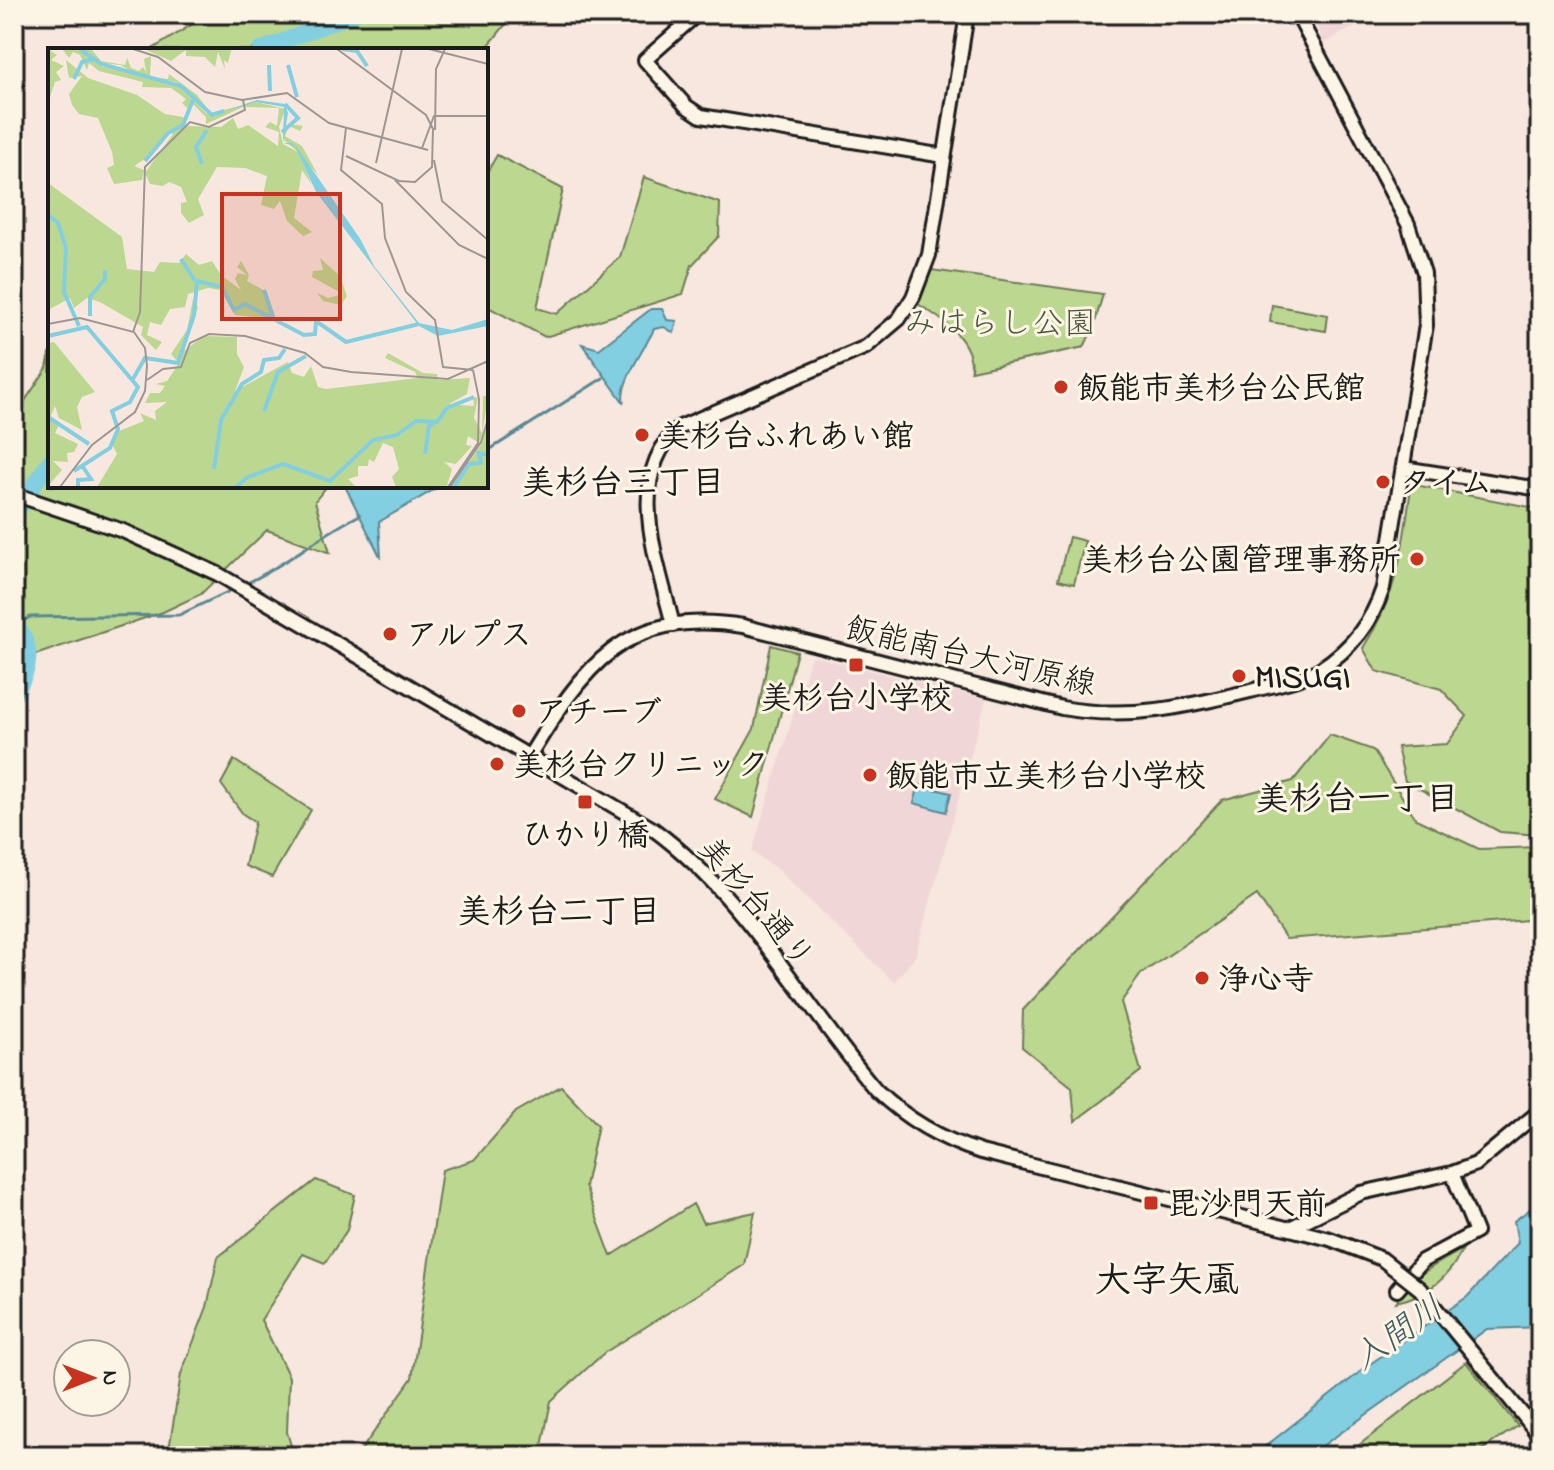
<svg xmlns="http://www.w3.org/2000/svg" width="1554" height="1470" font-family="'Indie Flower','Klee One',sans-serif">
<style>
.built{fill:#f1d6d7}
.green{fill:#bcd890;stroke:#6c7a56;stroke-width:2}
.water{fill:#82cfe2;stroke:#598793;stroke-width:2}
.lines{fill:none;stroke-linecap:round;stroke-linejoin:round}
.stream{stroke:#598793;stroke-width:3}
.river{stroke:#82cfe2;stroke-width:16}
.minor-casing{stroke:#1c1c1c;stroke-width:18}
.minor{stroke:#fcf5e5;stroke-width:12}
.minor-bridge-casing{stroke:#1c1c1c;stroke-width:18;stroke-linecap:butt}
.minor-bridge{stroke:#fcf5e5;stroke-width:12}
.poi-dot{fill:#c8321e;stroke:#fcf5e5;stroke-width:3}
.labels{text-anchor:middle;stroke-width:6;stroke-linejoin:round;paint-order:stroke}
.park-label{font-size:32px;fill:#4c543f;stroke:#fcf5e5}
.poi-label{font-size:32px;font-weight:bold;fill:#1c1c1c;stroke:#fcf5e5;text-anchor:start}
.street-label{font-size:32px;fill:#1c1c1c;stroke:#fcf5e5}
.neighbourhood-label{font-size:34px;font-weight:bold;fill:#1c1c1c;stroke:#fcf5e5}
.water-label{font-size:34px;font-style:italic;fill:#405b61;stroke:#fcf5e5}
.quarter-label{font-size:36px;font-weight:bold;fill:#1c1c1c;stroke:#fcf5e5}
.inset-river{fill:none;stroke:#82cfe2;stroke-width:4}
.inset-road{fill:none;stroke:#9f9691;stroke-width:2}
.view{fill:#c8321e;fill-opacity:0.15;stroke:#c8321e;stroke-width:4}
.inset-edge{fill:none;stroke:#1c1c1c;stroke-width:4}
</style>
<rect width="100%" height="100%" fill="#f7e7df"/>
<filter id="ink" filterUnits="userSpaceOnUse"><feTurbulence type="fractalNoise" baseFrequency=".0125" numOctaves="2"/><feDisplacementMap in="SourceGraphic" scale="16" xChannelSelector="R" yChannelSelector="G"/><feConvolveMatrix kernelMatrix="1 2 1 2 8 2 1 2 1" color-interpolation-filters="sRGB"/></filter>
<g filter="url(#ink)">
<path class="built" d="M1312,14H1379L1324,43Z
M811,656L986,699L915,957L894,982L777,869L752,852Z"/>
<path class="green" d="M209,14H514L485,50H151Z
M497,155L563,189L537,308L557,314L620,257L644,177L720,203L719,236L692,265L683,294L545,337L486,306V174Z
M924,269L1103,294L1094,326L1084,347L971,371C974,338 937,315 911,300Z
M1272,305L1328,315L1326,331L1270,322Z
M50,353V486H327L315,501L330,553L267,530L201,594L163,612L14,662V417L47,368Z
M1415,485L1540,509V835L1500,832L1405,781L1397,747L1447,744L1467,716L1441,689L1376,671L1363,648C1398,594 1403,549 1411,487Z
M1069,537L1085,541L1074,584L1058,580Z
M771,645L797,652L753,817L715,799L754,729Z
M1330,735L1373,750L1416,819L1479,849L1540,847V919L1286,939L1257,895L1141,974L1121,1002L1141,1071L1075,1121L1072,1087L1022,1047L1023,1010L1222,800L1293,781Z
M234,760L311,810L272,877L245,866L255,822L243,814L221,784Z
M561,1086L598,1125L585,1186L611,1256L693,1204L703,1223L755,1212L744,1265L604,1353L551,1401L540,1456H357L412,1378L442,1170L474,1160L516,1112Z
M316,1180L355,1195L347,1230L325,1263L303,1254L261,1320L289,1377L287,1432L294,1456H168L181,1374L207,1307L218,1257Z
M1463,1249C1448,1279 1428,1295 1396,1302C1412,1275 1437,1264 1463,1249Z
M1466,1362L1518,1426L1472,1456H1345Z"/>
<path class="water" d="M651,309H662L667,320L677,321L674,333L664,327L654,329C645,349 618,384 624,403L582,344L599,349Z
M345,486H440L379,522L381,558Z
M919,785L951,793L946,812L914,803Z
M1540,1202V1327L1487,1329L1308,1456H1253L1370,1364L1467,1297L1518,1243L1514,1221Z"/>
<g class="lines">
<path class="stream" d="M486,452L603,378
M243,585C285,566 319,535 360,515
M17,625L30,617L179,615L236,588"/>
<path class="river" d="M260,50L354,14
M14,517L50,460
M14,622C36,648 30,669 14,696"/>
<g class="minor-casing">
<path id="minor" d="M697,14L645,60L686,106L701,116L944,156
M1403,468L1540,489
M14,494L123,531L218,574L653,829C745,896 803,1004 876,1090C907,1120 940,1139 981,1152L1330,1239
M673,625C658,562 623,476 680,427L866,347L899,319L913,297L929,255L967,14
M529,757C584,666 625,607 743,626L1062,708C1128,720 1185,707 1250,691C1273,685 1299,681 1320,669C1351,649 1372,622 1383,588L1426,325L1424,273L1408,224L1297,14
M1290,1228L1361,1193L1452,1173L1476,1164L1540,1111
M1397,1290L1422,1261L1476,1232L1452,1173
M1527,1420L1540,1437"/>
</g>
<use href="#minor" class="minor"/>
<g class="minor-bridge-casing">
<path id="minor-bridge" d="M1330,1239L1382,1259L1420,1289L1527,1420"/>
</g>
<use href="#minor-bridge" class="minor-bridge"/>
</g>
</g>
<g class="poi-dot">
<circle cx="1061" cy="387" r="8"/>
<circle cx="642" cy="435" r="8"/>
<circle cx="1383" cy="482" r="8"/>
<circle cx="1417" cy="559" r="8"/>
<circle cx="390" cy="634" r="8"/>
<rect x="848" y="657" width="16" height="16" rx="4"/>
<circle cx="1239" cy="676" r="8"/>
<circle cx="519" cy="711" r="8"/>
<circle cx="497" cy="764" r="8"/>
<circle cx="870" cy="775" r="8"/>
<rect x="577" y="794" width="16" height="16" rx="4"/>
<circle cx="1202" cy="978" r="8"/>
<rect x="1143" y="1195" width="16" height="16" rx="4"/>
</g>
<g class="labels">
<g class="park-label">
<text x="1000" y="333">みはらし公園</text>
</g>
<g class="poi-label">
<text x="1077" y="398">飯能市美杉台公民館</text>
<text x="658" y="446">美杉台ふれあい館</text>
<text x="1399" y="493">タイム</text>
<text x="1401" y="570" text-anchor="end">美杉台公園管理事務所</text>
<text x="406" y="645">アルプス</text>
<text x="1255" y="687">MISUGI</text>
<text x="856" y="708" text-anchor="middle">美杉台小学校</text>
<text x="535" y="722">アチーブ</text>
<text x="513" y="775">美杉台クリニック</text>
<text x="886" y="786">飯能市立美杉台小学校</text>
<text x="585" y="845" text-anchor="middle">ひかり橋</text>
<text x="1218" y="989">浄心寺</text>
<text x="1167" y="1214">毘沙門天前</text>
</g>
<g class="street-label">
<text transform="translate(971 655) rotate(13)" y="11">飯能南台大河原線</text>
<text transform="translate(757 902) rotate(50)" y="11">美杉台通り</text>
</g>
<g class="neighbourhood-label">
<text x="623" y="493">美杉台三丁目</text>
<text x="1357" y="809">美杉台一丁目</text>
<text x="559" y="922">美杉台二丁目</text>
</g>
<g class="water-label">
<text transform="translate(1397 1332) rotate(-35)" y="12">入間川</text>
</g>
<g class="quarter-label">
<text x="1167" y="1291">大字矢颪</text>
</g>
</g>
<g transform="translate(48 48)">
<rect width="440" height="440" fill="#f7e7df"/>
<path d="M0,1L9,7L3,12L16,18L8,24L13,32L7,34L0,55ZM14,1L32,2L55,19H71L132,39L159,66L208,54L237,61L231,79L235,96L250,104L236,92L234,83L241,76L255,78L252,83L241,78L237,88L254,98L270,127L252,108L264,137L254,122L246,170L264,184L255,188L239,173L232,153L226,161L213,157L219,128L197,120L169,119L150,151L156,167L141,175L133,165V155L139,154L133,139L121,134L115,138L102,136L97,125L125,86L122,84L102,108L86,118L96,122L94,132L66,136L59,120L66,117L64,104L50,70L31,66L24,57L21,46L34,28L21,30L18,12L40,30L89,47L117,66L135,69L139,78L173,79L185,70L190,81L200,77L230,98L231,84L217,79L222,74L229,78L231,60L195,59L158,76V69L145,56L139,60L134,55L138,51L123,40L94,39L95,34L51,23L41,15L39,22L32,7L25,4L21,10ZM33,1L44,2L53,13L77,17L79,10L83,20L91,23L95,19L98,24L96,11L103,8L102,29L120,31L121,26L149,47L159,60L128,34L87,26L73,17L52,15ZM96,1H183V3L180,15L176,12L177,21L170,4L167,19L157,9L138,8V2L123,13ZM0,135L74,189L79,221L106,224L112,214L131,215L138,206L151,217L164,213L173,227L193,242L187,231L190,225L199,227L189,219L193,213L201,227L199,233L219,244L228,272L187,267L172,242L160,240L140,246L137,259L122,261L113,277L102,274L99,287L114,294L108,302L93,287L95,279L52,254L39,250L26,260L22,250L0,262ZM272,210L292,228L299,248L293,257L275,253L269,245L280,250L295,246L264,229L265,223L275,222ZM145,251L150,259L136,303L156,288L189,289V306L196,319L187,343L240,314L244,325L256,329L263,318L270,339L278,341L370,330L367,324L337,310L340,305L375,325L389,326L390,332L422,330L419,346L401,356L426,358L425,350L430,349L426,370L434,385L435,348H440L434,388L431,395L420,388L418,397L424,398L408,416L396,414L404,421L399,438L348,439L344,429L351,421L345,399L335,395L326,414L321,411L320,418H310V428L300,431L308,439H49L69,406L64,396L71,383L96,373L92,365L108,372L107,363L119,354L97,355L102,345H112L117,338L108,336L119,333L131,315L123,306L139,282ZM6,294L47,344L34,349L29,359L34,382L11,370L7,358L1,372L11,377L7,385L30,396L26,404L19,405L20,414L5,413L14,422L0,438V295ZM440,372V439H403L432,398Z" fill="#bcd890"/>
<path d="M209,52L237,56L240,65L235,95H244L248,98L313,192L326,218L371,275L404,282L440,271V278L390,288L371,278L268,144L247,98L235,95L236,59L208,54L171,65Z" fill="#82cfe2"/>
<path class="inset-river" d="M32,1L53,16L133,38L164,67L176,63M294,1L309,3L319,18M221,17L222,43M240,17L249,49M26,31L34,14L46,11M234,84L250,70L237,56M97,113L120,85L135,77L145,52M154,116L148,99L159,82M0,167L10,175L18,200L16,244L31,278M133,211L147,233M216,242L225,269M42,268V249L57,231V222M0,288L39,279L90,339L82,354L64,363L70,381L62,400L26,423M85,331L97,310L130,315L146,267L149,233L174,239L186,262L197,256L256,287L267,286L268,273L298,294L371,276M216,363L230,324L258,308M0,369L41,396M377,406L381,378L386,376M166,421L173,372L194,336L213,324L216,312L231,310L237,301M30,439V432L43,431L35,419M188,439L200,429L235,416L282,433L325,392L349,387L368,373L389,374L399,360L426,349M406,439L421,416L433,415L431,405L440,407"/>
<path class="inset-road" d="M85,1L110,9L157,44L194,52L239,45L281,75L380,102M289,1L378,67L385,81L384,119L367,134L351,133L298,108M381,1L440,16M298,80L293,122L334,156L337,190L358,244L387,272L395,319L425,322M387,82L388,21L397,1M374,100L386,68H440M386,112L394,153L440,192M328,115L354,1M347,132L411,197L440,211M0,276L32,270L86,284L97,300L99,318L97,343L87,364L44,397L12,439M85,284L92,264L97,119L142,74L161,79L197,62L195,52M99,332L115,321L133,319L142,295L161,286L197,288L257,305L275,319L303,324L400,331L440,313M400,439L430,395L431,351L425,322M402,439L433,394L440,371"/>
<path class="view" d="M174,146H292V271H174Z"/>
<rect width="440" height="440" class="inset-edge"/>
</g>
<rect width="1554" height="1470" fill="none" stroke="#fcf5e5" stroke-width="48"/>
<rect x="24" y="24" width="1506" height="1422" fill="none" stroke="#1c1c1c" stroke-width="3" filter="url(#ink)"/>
<g transform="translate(92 1378) rotate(90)"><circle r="38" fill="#fcf5e5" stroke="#a29e95" stroke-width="2"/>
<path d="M0-6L14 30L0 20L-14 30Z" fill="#c8321e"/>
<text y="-12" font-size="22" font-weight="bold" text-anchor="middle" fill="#1c1c1c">N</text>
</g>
</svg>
